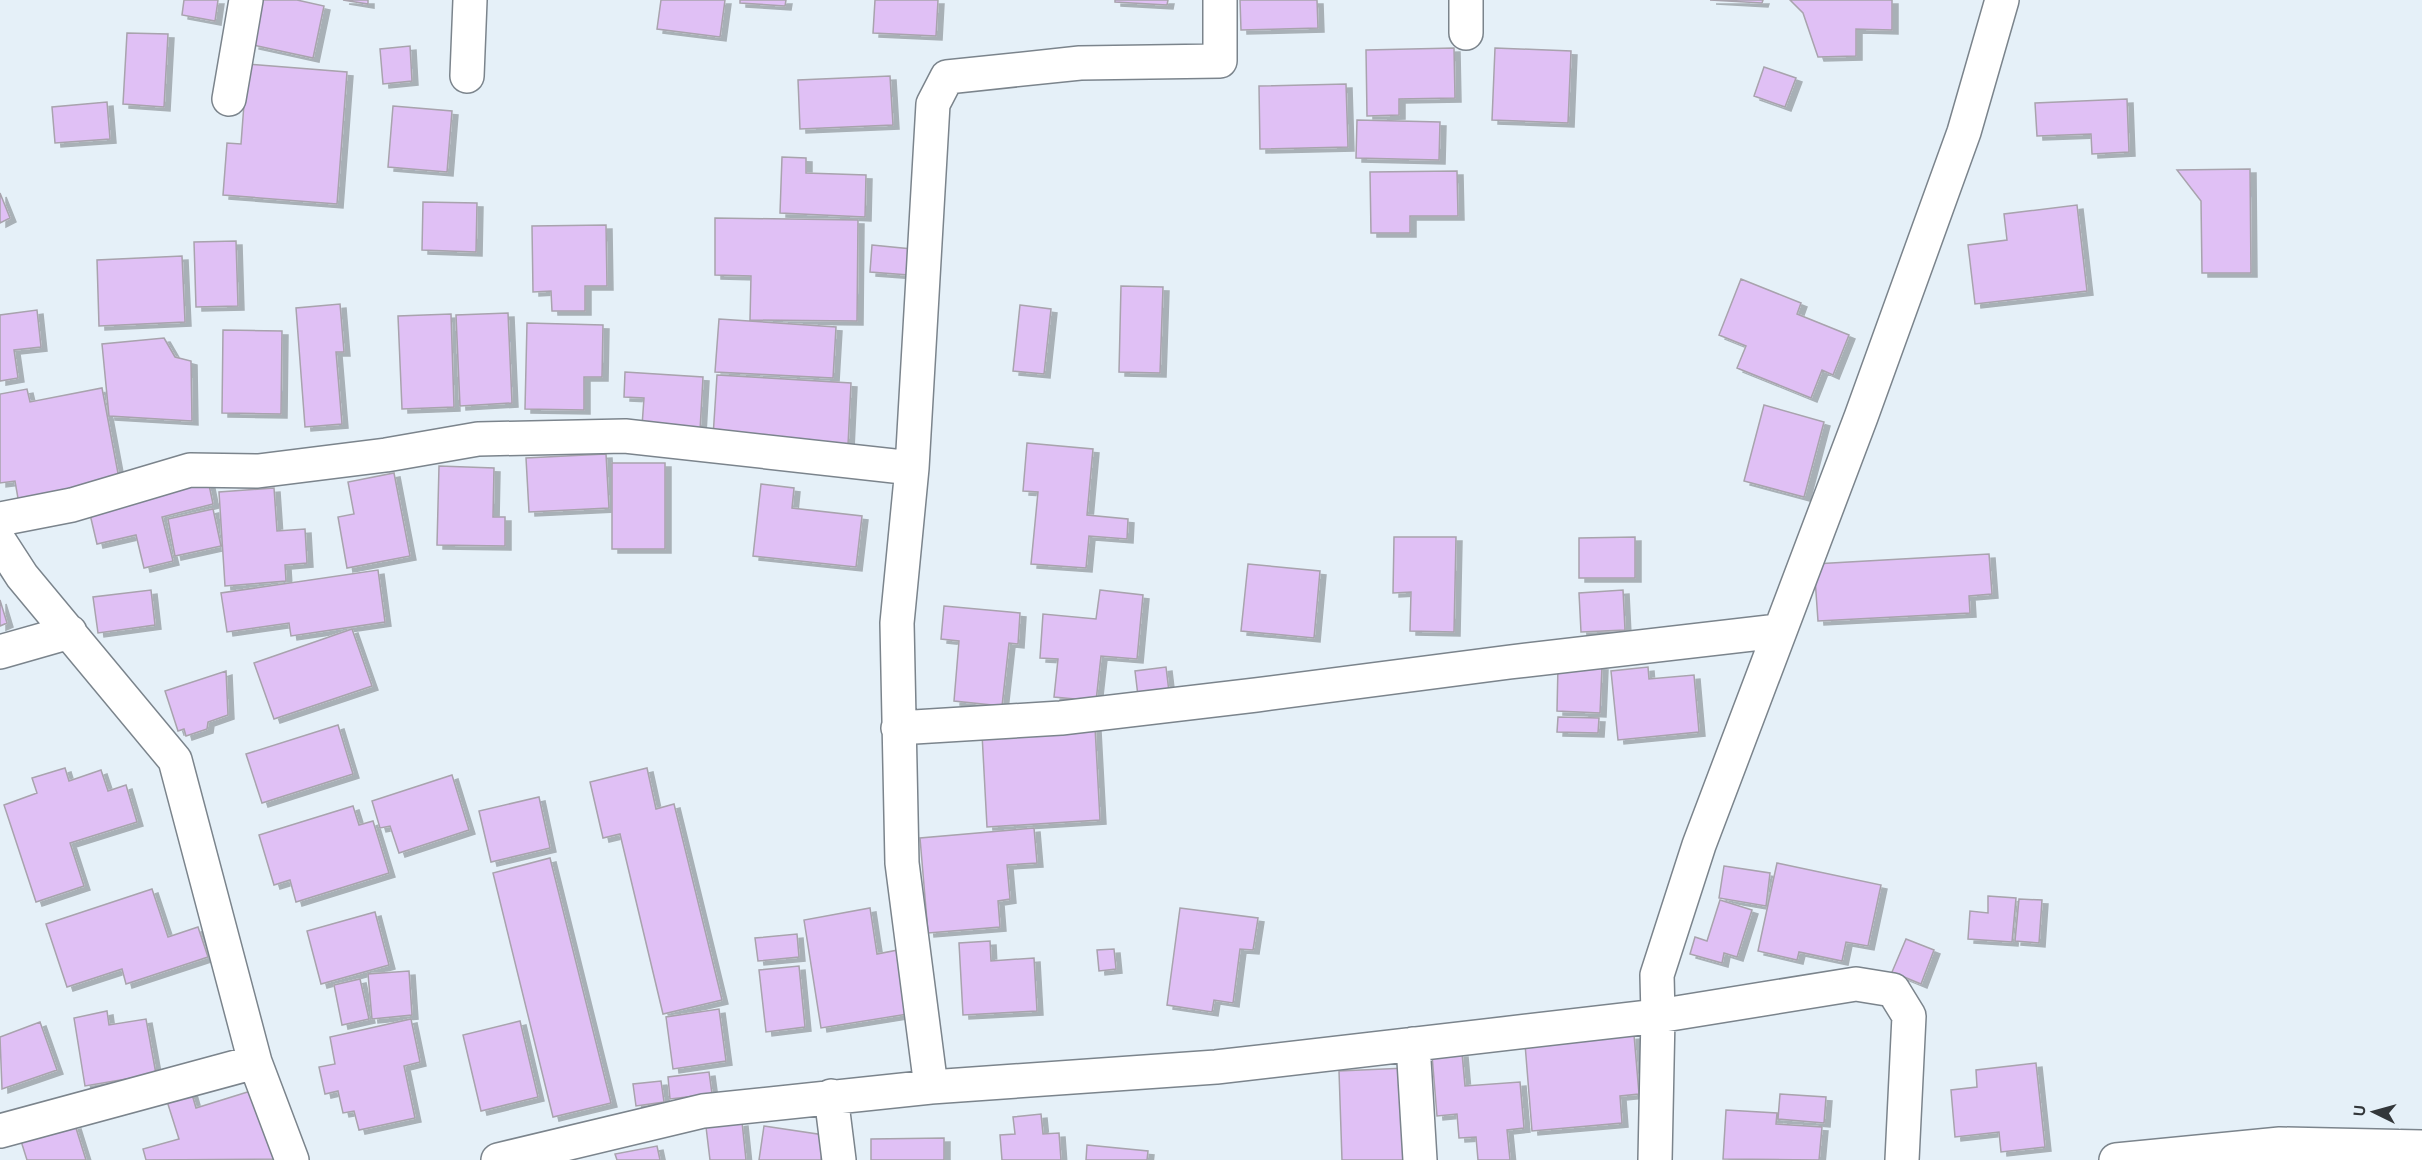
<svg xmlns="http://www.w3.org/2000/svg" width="2422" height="1160" font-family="Figtree,sans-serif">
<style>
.building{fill:#e0c0f5;stroke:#a8a3ad;stroke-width:1.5;filter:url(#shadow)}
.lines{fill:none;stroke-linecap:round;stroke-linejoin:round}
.minor-casing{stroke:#7b848c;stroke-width:36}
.minor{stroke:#fff;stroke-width:33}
</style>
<defs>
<filter id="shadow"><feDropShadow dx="6" dy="4" stdDeviation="0" flood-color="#0004"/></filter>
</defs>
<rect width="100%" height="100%" fill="#e5f0f8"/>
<path class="building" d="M184,0H218L215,21L182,15Z
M263,0H297L324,6L313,58L253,45Z
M343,0H368V4Z
M661,0H725L720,37L657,29Z
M740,0H786L785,6L740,3Z
M875,0H938L936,36L873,33Z
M1115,0H1168L1167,5L1115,2Z
M1240,0H1317L1318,28L1241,30Z
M1710,0H1763L1762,3Z
M1790,0H1892V30L1856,29V56L1818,57L1803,13Z
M127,33L168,34L164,107L123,104Z
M410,46L412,81L383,84L380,49Z
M1454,48L1455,98L1399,99V115L1367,116L1366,50Z
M1495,48L1571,51L1568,123L1492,120Z
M247,64L347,72L337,204L223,195L227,143L241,144Z
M1764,67L1796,78L1785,107L1754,96Z
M890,76L893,125L800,129L798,80Z
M1346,84L1348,147L1260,149L1259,86Z
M2127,99L2129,152L2092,154L2091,134L2037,136L2035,103Z
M107,102L110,139L55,143L52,107Z
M393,106L452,111L447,172L388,167Z
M1357,120L1440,122L1439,160L1356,158Z
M782,157L806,158V173L866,175L865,217L780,213Z
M2250,169L2251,273H2202L2201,201L2177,170Z
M1457,171L1458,216H1410V233H1371L1370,172Z
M0,193L10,218L0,223Z
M423,202L477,203L476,252L422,250Z
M2077,205L2087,291L1975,304L1968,245L2007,240L2004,214Z
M715,218L858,220L857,321L750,320L751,276L715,275Z
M606,225L607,286H585V311H552L551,291L533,292L532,226Z
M236,241L238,306L196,307L194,242Z
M872,245L912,249L909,275L870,272Z
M182,256L185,322L99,326L97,260Z
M1741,279L1801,303L1797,314L1849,335L1833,375L1822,370L1811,398L1737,368L1746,346L1719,335Z
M1121,286L1163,287L1160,373L1119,372Z
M340,304L344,352H336L342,424L305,427L296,308Z
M1020,305L1051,309L1044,374L1013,371Z
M37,310L41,347L14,350L18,378L0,381V315Z
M508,313L512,403L460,406L456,315Z
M451,314L454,407L402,409L398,316Z
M719,319L836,327L833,378L715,372Z
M527,323L603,325L602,377H584V410L525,409Z
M223,330L282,331L281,414L222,413Z
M164,338L175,357L191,361L192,421L109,416L102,344Z
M625,372L703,377L700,430L642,426L644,398L624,397Z
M717,375L851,383L848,445L713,437Z
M102,388L120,484L19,504L15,481L0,483V394L27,389L30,402Z
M1764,405L1824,422L1804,497L1744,481Z
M1027,443L1093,449L1087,515L1128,519L1127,539L1089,536L1086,568L1031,564L1038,492L1023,491Z
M606,454L609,508L529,512L526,458Z
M612,463H665V549H612Z
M439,466L494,468L493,517H505V546L437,545Z
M394,473L410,556L347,568L338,517L354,514L348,482Z
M208,480L213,504L162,517L173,561L144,568L136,535L97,544L89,510Z
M761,484L794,488L792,508L862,516L856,567L753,556Z
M274,488L277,531L305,529L307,563L285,565L286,581L225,586L219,492Z
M213,509L221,546L175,556L168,519Z
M1394,537H1456L1454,632L1410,631L1411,592L1393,593Z
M1635,537V578H1579V538Z
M1989,554L1992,594L1969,596L1970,613L1818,621L1814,564Z
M1248,564L1320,571L1314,638L1241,631Z
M378,570L385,622L291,636L289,623L227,632L221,593Z
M151,590L155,625L98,633L93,597Z
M1100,590L1143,595L1137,659L1101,656L1096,701L1054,697L1058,659L1040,658L1043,614L1096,619Z
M1623,590L1625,630L1581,632L1579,593Z
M0,600L7,623L0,626Z
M944,606L1020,613L1018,644L1009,643L1002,706L954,701L959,641L941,639Z
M352,629L372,686L274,719L254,663Z
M1558,665L1602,666L1600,713L1557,711Z
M1166,667L1169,692L1138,696L1135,671Z
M1648,667L1649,679L1694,675L1699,732L1618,740L1611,671Z
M226,671L228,715L208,722L207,729L186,736L184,729L178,731L165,691Z
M1558,717L1599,718L1598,733L1557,732Z
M338,725L353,774L262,803L246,754Z
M1095,727L1100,820L987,827L982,734Z
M65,768L69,781L101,770L108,791L126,785L137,822L70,843L84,886L36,902L4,805L37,793L32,778Z
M647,768L656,809L674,804L722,1000L663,1014L620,834L603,838L590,782Z
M452,775L469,830L399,853L390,826L380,828L372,801Z
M539,797L550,848L491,862L479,811Z
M353,806L359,825L373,821L389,873L296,902L290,880L274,885L259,835Z
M1034,828L1037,863L1007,865L1010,899L998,901L1000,927L928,933L920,838Z
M550,858L611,1103L553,1117L493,873Z
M1777,863L1881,885L1868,946L1846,942L1842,961L1799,952L1797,960L1758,951Z
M1724,866L1770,873L1766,906L1719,898Z
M152,889L168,937L198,927L208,957L126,984L122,969L67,987L46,924Z
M1988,896L2016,898L2012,942L1968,939L1970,911L1988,913Z
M2019,899L2042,900L2039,943L2015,941Z
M1720,900L1752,910L1737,957L1724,953L1722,963L1690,954L1695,937L1707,941Z
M870,908L877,954L903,949L914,1013L821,1028L804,920Z
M1180,908L1258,918L1253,950L1240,949L1233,1003L1214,1000L1212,1012L1167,1005Z
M375,912L389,965L321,984L307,931Z
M797,934L799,957L758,961L755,938Z
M1906,939L1934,950L1921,984L1892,972Z
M990,941L991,961L1034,958L1037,1011L963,1015L959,943Z
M1114,949L1116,969L1099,971L1097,950Z
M799,966L805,1027L766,1032L759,970Z
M409,971L412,1015L372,1019L368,974Z
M360,979L369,1019L342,1025L334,985Z
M719,1009L726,1061L673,1069L666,1017Z
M107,1011L109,1025L146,1019L156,1074L85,1086L74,1018Z
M411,1019L420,1062L404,1066L415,1118L359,1130L354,1111L343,1113L338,1091L325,1094L319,1067L335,1064L330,1037Z
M520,1021L538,1097L481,1111L463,1035Z
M40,1022L57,1070L2,1089L0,1037Z
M1634,1035L1639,1094L1620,1096L1622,1123L1532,1131L1525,1044Z
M1462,1053L1465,1086L1520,1082L1524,1128L1507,1130L1510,1160H1478L1476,1137L1459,1138L1457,1114L1437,1116L1432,1055Z
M2036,1063L2045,1147L2001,1152L1999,1132L1955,1137L1951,1090L1977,1087L1976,1070Z
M1406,1068L1410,1160H1342L1339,1071Z
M709,1072L712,1094L670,1099L668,1077Z
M661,1081L664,1102L636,1106L633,1084Z
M254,1090L275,1159L146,1160L143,1149L179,1139L166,1098L191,1091L196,1108Z
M1780,1094L1826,1097L1824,1123L1778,1119Z
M1726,1110L1777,1113L1776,1124L1822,1127L1819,1160L1723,1159Z
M1041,1114L1043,1134L1059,1133L1061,1160H1002L1000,1135L1015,1134L1013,1117Z
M742,1122L746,1160H710L706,1127Z
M75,1125L86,1160H27L21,1141Z
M764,1126L824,1135L821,1160H759Z
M944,1138V1160H871V1139Z
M1087,1145L1148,1151L1147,1160H1086Z
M657,1146L660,1160H617L615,1154Z"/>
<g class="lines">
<g class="minor-casing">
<path id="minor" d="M1466,0V33
M467,76L470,0
M229,99L246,0
M0,519L72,505L190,470L258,471L386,455L478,439L625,436L912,468
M0,542L22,576L175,760L255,1062L292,1160
M0,652L70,632
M898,728L1061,718L1256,695L1510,662L1778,631
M1413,1044L1420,1160
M931,1087L902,863L897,623L912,468L933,104L947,77L1080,63L1220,61V0
M831,1096L839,1160
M0,1131L255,1062
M498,1160L703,1111L931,1087L1216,1067L1658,1016L1856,984L1893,990L1909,1016L1902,1160
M1655,1160L1658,1016L1657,975L1699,845L1861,417L1964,132L2002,0
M2116,1160L2280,1144L2422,1147"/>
</g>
<use href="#minor" class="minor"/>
</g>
<g transform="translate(2374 1112) rotate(275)" stroke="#e5f0f8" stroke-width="4.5" paint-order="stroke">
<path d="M0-4.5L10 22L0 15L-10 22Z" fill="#33373a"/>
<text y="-9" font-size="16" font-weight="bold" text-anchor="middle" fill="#33373a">U</text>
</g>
</svg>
